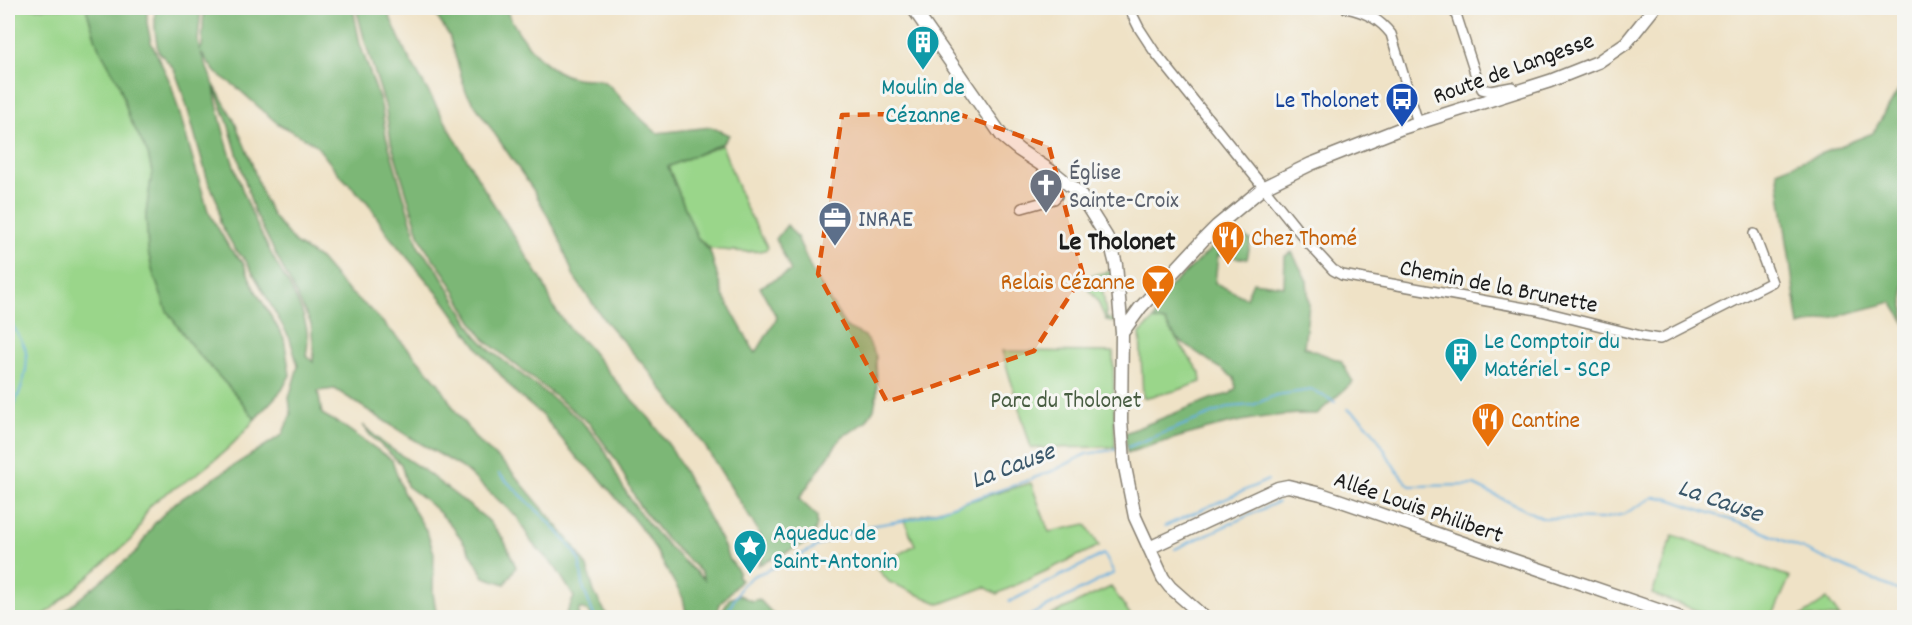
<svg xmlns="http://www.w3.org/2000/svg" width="1912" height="625" font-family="Dekko,sans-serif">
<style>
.green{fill:#9ad68a;stroke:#5b7953;stroke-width:1.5}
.forest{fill:#7bb776;stroke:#4c6a49;stroke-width:1.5;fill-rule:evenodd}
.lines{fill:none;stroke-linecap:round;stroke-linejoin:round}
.stream{stroke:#66afde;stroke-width:2}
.minor-casing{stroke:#867f71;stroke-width:12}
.tertiary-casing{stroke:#867f71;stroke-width:15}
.minor{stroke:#fff;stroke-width:9}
.tertiary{stroke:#fff;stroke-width:12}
.marked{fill:#de560d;fill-opacity:0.2;stroke:#de560d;stroke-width:4.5;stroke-dasharray:12 8;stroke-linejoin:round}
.labels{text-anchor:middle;stroke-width:6;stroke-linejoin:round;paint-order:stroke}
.street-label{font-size:24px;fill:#1c1c1c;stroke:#f6f6f2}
.culture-label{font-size:24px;fill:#0d838f;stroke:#f6f6f2;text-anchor:start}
.transit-label{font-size:24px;fill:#164399;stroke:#f6f6f2;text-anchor:end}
.worship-label{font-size:24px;fill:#5b616d;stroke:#f6f6f2;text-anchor:start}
.service-label{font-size:24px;fill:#4e5e75;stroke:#f6f6f2;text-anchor:start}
.food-label{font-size:24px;fill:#c56008;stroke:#f6f6f2;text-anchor:start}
.park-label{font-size:24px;fill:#485d42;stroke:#f6f6f2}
.water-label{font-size:26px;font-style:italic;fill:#3a576a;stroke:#f6f6f2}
.quarter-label{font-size:27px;font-weight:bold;fill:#1c1c1c;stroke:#f6f6f2}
</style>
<rect width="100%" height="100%" fill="#f6f6f2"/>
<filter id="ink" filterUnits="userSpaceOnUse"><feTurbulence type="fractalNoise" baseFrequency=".0167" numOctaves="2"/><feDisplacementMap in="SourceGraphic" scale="12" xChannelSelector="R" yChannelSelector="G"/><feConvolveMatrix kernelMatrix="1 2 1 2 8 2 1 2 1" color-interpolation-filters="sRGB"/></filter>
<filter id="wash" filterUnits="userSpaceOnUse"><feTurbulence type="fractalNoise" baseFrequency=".008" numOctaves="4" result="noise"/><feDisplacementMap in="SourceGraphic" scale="24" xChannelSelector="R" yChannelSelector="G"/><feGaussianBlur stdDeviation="1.35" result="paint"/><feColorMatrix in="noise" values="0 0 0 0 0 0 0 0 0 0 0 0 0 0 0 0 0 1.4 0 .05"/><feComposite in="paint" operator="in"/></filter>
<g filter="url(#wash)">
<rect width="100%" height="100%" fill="#efe2c6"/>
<path class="green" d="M8,8H86L98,46L119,83L129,117L148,154L152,172L146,214L148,251L153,273L167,311L194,349L238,397L255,419C237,442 218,458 194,476C180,486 164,492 151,505C143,514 141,527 134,537L42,617H8Z
M722,145L745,206L768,248C761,255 724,250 711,249L697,237L668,166Z
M1112,271L1113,276H1104L1101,281L1107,319L1117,318L1116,322H1110L1106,320L1097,300L1082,281L1089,276Z
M1154,320L1165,322L1200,373L1201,382L1175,391L1143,398L1140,333Z
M1002,351L1113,352L1115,447L1031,448Z
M1031,483L1049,532L1086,524L1099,546L997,594L985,587L940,604L889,582L876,567L915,545L904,520Z
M1673,535L1790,577L1772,617H1715L1652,594Z
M1111,587L1132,617H1046Z
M1827,599L1840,617H1800Z"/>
<path class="forest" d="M86,8H147V23L151,42L171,84L208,211L230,249L243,262L254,288L284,338L290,375L282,390L255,419L238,397L194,349L167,311L153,273L148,251L146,214L152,172L148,154L129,117L119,83L98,46Z
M155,8H201L198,41L200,50L202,46L204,8H353L360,44L381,104L386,136L419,248L438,270L476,335L491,351L578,418C588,428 598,439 605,451C612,463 617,477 624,489C644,523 674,554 704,579L702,573L666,539L639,505L616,460L590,424L487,342C469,322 459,295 444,273C435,260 426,251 420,237L391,142L385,105L365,42L356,8H386L406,53L486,192L543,282L554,308L573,333L586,344L624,391L650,419L673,451L723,544L728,557L739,572L737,575L741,580L720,604L715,617H687L683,598L648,537L598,476L578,459L543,416L516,393L480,351L445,302L389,236L368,203L339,174L315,144L278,124L235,86L216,73L201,53L213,83L234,120L251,161L262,194L273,216L295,243L320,259L345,288L372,311L413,354L439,384L456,412L477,440L507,466L574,546L587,567L594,592L608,617H593L584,609H579L578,617H565L574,597L556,568L532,543L517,517L463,468L408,436L335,389L318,391L322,414L343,426L392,460L403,492L427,532L434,553L433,593L437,617H57L136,552L154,524L173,504L282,435L291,414L289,398L298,366L290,339L246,261L235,249L220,223L218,203L208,181L183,93L174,69L158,51L155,30ZM214,87L228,123L254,211L311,324L314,351L313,362L306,355C315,320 288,286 273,257C262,237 252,215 244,194C232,162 219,121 214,87Z
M431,8H505C518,35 543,72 576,78C586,80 598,76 607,84C613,88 618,95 623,101C634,112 645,123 657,133L711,127L729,135L723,143L668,167L697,237L710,251L723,295L753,349L756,353L777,318L760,287L791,271L776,239L787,225L797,237L813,273L846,327L865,336L876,356L877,393L874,409L866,421L849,433L843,435L799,499L817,516V524L813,540L758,565L765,553L757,529L703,443L648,370L605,321L574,277L558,235L534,191L466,92L449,35Z
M1904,81V322L1892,302L1799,326L1777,171L1873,133Z
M1229,228L1251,240L1247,259L1218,255L1215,283L1246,298L1253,282L1284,286L1285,256L1292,252L1307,281L1309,304L1304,347L1341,361L1353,382L1317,414C1252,412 1189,434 1127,453L1125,433L1213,398L1230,394L1236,388L1234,378L1176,338L1165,322L1154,320L1161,295L1208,252Z
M363,425L384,444L422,469L488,520L504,540L516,567L505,584L484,577C463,536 445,513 407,486L401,464L370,435Z
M739,595L752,601L759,599L776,617H719L729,599Z"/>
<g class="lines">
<path class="stream" d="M8,253C12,272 8,290 9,310C9,327 20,334 25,348C32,371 16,399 8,420
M1347,409C1382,427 1384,462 1410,486L1474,485L1542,518L1602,519L1624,514L1654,497L1666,498L1757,529L1904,593
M1128,447L1229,407L1253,405L1276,395L1312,390L1335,402
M499,474L550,523L575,552L579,559L584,590L595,618
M8,478V487
M1165,526L1268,480
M1175,549L1278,502
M1009,602L1104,554L1114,573L1025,618
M724,618L742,585L753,576L785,563L831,539L870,526L913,519L1012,486L1055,470L1086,454L1119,449"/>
</g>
</g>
<g filter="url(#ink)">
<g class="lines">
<g class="minor-casing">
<path id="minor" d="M1129,8L1139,28L1154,51L1309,244L1333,270L1342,275L1537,310L1641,336L1660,339L1772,282L1754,234
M1346,8C1366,12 1379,19 1391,34L1418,123
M1454,8L1475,73L1482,89L1491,91L1512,87L1515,92
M1022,208L1054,199L1057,196L1050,181L1048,169"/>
</g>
<g class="tertiary-casing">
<path id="tertiary" d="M913,8L1002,136L1019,150L1057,175L1079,193L1106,236L1112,249L1116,265L1122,333L1121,420L1124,462L1135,517L1163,578L1170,587L1205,618
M1122,333L1140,308L1204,239L1217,226L1264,187L1311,164L1402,128L1550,81L1598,62L1626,43L1654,8
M1149,548L1278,488L1288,486L1321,494L1681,618"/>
</g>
<use href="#minor" class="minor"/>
<use href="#tertiary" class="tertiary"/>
</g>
</g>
<path class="marked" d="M956,113L1049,146L1083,275L1034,351L887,402L818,274L842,115Z"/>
<defs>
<g id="building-pin" transform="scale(1.725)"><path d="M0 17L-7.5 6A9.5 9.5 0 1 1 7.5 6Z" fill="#0f9aa8" stroke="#f6f6f2"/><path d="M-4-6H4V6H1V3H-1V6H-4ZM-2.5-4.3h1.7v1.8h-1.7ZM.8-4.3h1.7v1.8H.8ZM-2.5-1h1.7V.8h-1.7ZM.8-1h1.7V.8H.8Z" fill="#fff"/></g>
<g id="bus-pin" transform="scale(1.725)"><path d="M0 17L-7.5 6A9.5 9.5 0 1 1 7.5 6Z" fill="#1a4fb4" stroke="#f6f6f2"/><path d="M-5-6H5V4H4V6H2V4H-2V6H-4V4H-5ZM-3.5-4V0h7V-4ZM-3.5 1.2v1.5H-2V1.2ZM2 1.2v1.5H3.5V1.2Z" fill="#fff"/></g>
<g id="church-pin" transform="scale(1.725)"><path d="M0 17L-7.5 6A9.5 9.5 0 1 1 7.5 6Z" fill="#6b7280" stroke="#f6f6f2"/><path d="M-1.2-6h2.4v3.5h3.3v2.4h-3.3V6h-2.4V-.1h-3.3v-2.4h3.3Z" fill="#fff"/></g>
<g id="office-pin" transform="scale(1.725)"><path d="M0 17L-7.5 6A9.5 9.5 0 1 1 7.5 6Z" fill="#5c6f8a" stroke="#f6f6f2"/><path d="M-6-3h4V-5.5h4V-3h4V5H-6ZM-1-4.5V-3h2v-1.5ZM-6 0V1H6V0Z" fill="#fff"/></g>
<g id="restaurant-pin" transform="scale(1.725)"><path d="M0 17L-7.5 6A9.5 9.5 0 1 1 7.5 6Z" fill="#e8710a" stroke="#f6f6f2"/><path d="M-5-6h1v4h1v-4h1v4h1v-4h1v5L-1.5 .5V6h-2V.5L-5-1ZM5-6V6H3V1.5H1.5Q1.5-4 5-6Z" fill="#fff"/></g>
<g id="bar-pin" transform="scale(1.725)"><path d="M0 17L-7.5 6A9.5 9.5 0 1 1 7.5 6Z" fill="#e8710a" stroke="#f6f6f2"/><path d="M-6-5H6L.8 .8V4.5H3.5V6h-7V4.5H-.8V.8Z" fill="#fff"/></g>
<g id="sight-pin" transform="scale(1.725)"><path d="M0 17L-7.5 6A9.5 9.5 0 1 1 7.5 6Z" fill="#0f9aa8" stroke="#f6f6f2"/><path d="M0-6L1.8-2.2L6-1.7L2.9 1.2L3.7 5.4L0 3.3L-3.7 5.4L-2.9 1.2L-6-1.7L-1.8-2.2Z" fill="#fff"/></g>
</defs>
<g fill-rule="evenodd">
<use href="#building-pin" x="923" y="42"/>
<use href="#bus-pin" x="1402" y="99"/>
<use href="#church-pin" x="1046" y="185"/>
<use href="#office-pin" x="835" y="218"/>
<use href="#restaurant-pin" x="1228" y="237"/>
<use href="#bar-pin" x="1158" y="281"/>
<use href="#building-pin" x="1461" y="354"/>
<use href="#restaurant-pin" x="1488" y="419"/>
<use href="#sight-pin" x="750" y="546"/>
</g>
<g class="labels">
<g class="street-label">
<text transform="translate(1513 67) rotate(-20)" y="8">Route de Langesse</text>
<text transform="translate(1499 285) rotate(11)" y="8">Chemin de la Brunette</text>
<text transform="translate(1419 506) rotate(19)" y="8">Allée Louis Philibert</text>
</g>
<g class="culture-label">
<text x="923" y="94" text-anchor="middle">Moulin de<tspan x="923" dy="28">Cézanne</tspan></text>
<text x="1484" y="348">Le Comptoir du<tspan x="1484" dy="28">Matériel - SCP</tspan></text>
<text x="773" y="540">Aqueduc de<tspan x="773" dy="28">Saint-Antonin</tspan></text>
</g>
<g class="transit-label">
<text x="1379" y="107">Le Tholonet</text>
</g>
<g class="worship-label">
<text x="1069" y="179">Église<tspan x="1069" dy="28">Sainte-Croix</tspan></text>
</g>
<g class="service-label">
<text x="858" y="226">INRAE</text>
</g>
<g class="food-label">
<text x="1251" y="245">Chez Thomé</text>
<text x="1135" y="289" text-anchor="end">Relais Cézanne</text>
<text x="1511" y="427">Cantine</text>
</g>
<g class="park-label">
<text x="1066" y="407">Parc du Tholonet</text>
</g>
<g class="water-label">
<text transform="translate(1012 464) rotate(-21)" y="9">La Cause</text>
<text transform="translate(1721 499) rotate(19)" y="9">La Cause</text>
</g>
<g class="quarter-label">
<text x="1117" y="249">Le Tholonet</text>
</g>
</g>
<rect width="1912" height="625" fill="none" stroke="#f6f6f2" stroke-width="30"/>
</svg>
